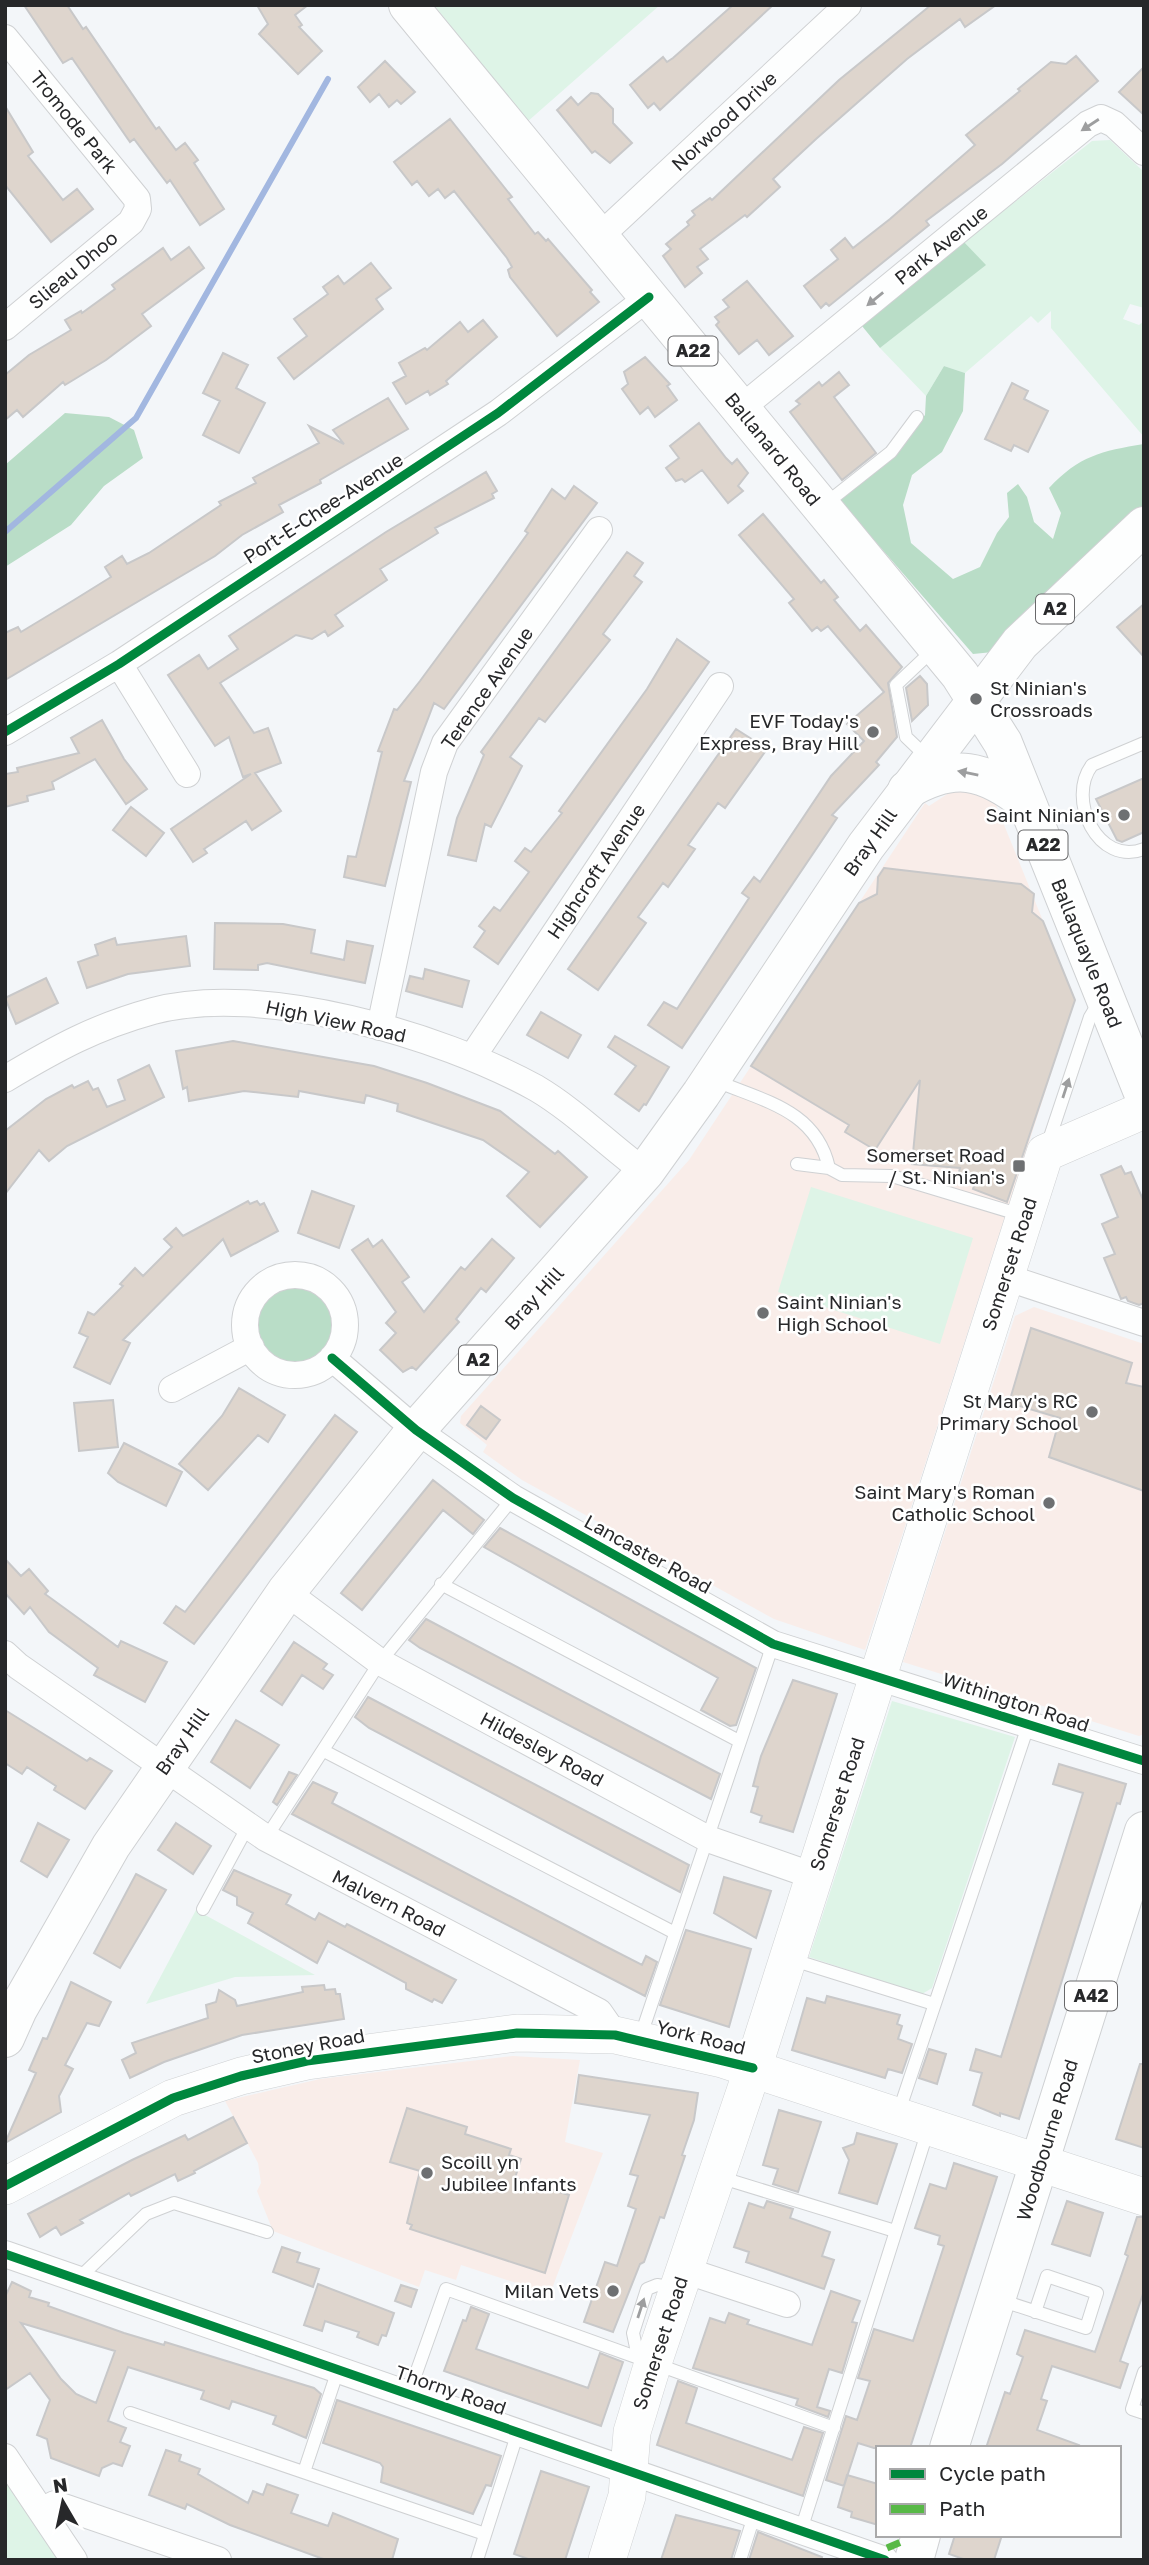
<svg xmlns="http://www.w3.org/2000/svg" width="1149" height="2565" font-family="'Golos Text',sans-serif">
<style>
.education{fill:#f9ede9}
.green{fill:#def4e7}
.forest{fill:#b9ddc7}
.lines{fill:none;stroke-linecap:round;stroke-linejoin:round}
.stream{stroke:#a2b7e0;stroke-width:6}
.building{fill:#ded5cd;stroke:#c8c8c9;stroke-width:2;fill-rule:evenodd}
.lane-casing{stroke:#cfd1d3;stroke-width:14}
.street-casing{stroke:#cfd1d3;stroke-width:28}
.secondary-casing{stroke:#cfd1d3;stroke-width:38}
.primary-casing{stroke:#cfd1d3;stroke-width:40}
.highway-casing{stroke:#cfd1d3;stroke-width:40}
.lane{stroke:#fdfefe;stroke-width:12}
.street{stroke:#fdfefe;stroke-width:26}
.secondary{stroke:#fdfefe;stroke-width:37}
.primary{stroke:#fdfefe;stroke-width:38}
.highway{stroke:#fdfefe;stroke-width:38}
.quiet{stroke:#58b947;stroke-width:7;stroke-dasharray:14 7;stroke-linecap:butt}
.cycleway-casing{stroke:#fff;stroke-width:13}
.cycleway{stroke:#00873e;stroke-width:9}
.oneway{fill:#9d9e9f}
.poi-dot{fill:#6e7072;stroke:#fff;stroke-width:2.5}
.labels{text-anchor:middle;stroke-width:5;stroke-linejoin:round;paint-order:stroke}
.shield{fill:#fff;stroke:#68686a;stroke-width:2}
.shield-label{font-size:18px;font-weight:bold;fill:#27282a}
.street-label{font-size:19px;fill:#27282a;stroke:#fff}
.poi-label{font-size:19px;fill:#27282a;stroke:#fff;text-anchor:end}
</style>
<rect width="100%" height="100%" fill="#f3f6f9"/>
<path class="education" d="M952,791H984L996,805L1075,1000L865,1650L774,1619L522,1480L483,1452L487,1445L460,1423L461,1416L689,1160L925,803L929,806Z
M1034,1307L1144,1344V1734L1139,1736L903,1662L1015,1316Z
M513,2056L580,2060L565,2142L603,2153L550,2294L461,2265L456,2280L425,2270L419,2287L273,2231L257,2191L261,2183L258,2163L225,2101L320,2079Z"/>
<path class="green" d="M434,5H660L527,122Z
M1110,140L1144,172V308L1130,304L1123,319L1139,325L1144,321V437L1051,328V311L1038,323L1031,316L965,373L944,366L926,396L880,348L985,265L964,242L1092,141Z
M811,1187L973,1238L940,1344L778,1292Z
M892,1701L1015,1737L932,1988L922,1994L809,1957Z
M196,1910L315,1975L235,1977L146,2004Z
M5,2477L62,2560H5Z"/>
<path class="forest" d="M964,242L986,265L880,348L862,326Z
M944,366L965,373L963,411L942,452L912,475L903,505L911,543L953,579L980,567L997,533L1009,517L1007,493L1018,484L1027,497L1034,522L1053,539L1061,513L1049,488C1079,456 1101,451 1144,444V509L993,652L973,654L841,502V495L909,433L925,415L926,396Z
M65,413L109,417L134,430L143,458L104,486L71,525L5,567V465Z
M254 1325a40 40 0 1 1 80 0a40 40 0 1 1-80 0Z"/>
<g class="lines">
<path class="stream" d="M5,532L136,418L328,79"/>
</g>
<path class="building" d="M24,5H67L83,29L86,27L156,129L159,127L176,150L185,143L198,160L194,163L224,209L200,225L170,180L167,183L134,139L130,142L72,58L63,63Z
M257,5H308L295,15L302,25L299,27L322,51L298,74L259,34L268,24Z
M733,5H773L660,110L654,103L648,108L630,85L663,57L667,62L673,58Z
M931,5H996L965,27L960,19L907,59L816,139L773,179L780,187L747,217L745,215L700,249L708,259L697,267L702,273L685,287L663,256L671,249L666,244L689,225L687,222L695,215L692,211L710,198L712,200L839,80Z
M1076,56L1098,81L1002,164L926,221L929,225L829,306L826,303L821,308L804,286L838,259L831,250L845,238L853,248L890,219L975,145L966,135L1020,91L1018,89L1051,62L1066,64Z
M385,61L415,92L401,104L397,100L389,107L379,94L370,102L358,87Z
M1144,67V115L1119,92Z
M591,93L598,94L613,109V123L632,143L610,163L595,151L592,153L557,110L571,97L578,105Z
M5,106L33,152L28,156L63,200L77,189L93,209L51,242L5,185Z
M450,119L512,197L508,199L535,234L538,232L546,241L548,239L592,290L590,292L599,302L557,336L510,277L508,270L512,267L507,258L454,191L445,198L438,189L429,196L417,181L412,185L394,162Z
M189,247L204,268L142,314L151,326L106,360L65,385L63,382L23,417L17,410L5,420V375L29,355L71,330L65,320L81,311L82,313L115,289L112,285L163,248L171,260Z
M371,263L391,288L376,299L383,309L294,379L278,358L307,336L294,319L328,294L323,287L338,276L344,284Z
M747,281L793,336L769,355L757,340L739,354L716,325L719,322L715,317L729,307L723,300Z
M483,320L497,337L446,381L448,384L430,395L428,391L406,404L393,383L406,376L399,363L425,348L427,350L460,322L468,332Z
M223,353L248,365L236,388L265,403L239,453L203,435L220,401L203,393Z
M645,357L670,384L667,386L677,400L655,417L648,407L640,414L622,389L628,384L624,372Z
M839,372L849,385L834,397L876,453L842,480L790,412L800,404L796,401L819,382L822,386Z
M1012,383L1028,391L1024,399L1048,411L1028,452L1014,445L1011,451L985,439Z
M388,398L408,429L320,480L321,483L279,505L283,512L242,535L215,556L5,680V633L18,627L21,632L74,600L111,577L105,567L122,556L127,564L149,553L221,505L219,502L256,483L253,478L319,443L309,426L344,444L333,430Z
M699,423L726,458L732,464L737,459L748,473L738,486L743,491L728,503L702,470L685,482L682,479L676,481L666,468L679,458L670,446Z
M486,472L497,491L492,494L494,498L435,528L438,533L380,569L387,580L335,615L343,626L328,636L325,631L312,639L296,635L220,683L254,733L268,728L281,763L255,773L281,811L252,830L246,821L204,849L207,853L193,862L171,829L251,774L243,777L229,737L215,746L168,675L199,655L208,669L238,649L229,636L386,532Z
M574,486L597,503L444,709L434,703L404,781L411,782L385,886L344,877L348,856L356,857L382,752L378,751L394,709L397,710L420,681L493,582L528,533L525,531L552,489L565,499Z
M763,514L821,583L824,580L838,597L834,600L860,631L866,625L902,667L888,683L897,737L876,762L879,765L832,815L837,818L682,1048L648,1025L664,1002L677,1009L749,898L742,893L754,877L760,882L831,776L864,741L847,724L884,692L828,626L821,631L817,627L812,631L789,603L794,599L739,535Z
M627,552L643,563L634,576L642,582L603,634L610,640L545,722L539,718L510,757L522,766L491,827L485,824L476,861L448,855L457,818L484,755L481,752Z
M1144,604V657L1117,627Z
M677,639L709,662L498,964L474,947L485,931L479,926L494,907L500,911L529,872L515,861L525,848L531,852L562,813L559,811L647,689Z
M920,676L927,684L928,705L912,721L906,688Z
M102,720L124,759L147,789L126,804L95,759L52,782L54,789L27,796L28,801L5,807V774L18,772L17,768L79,753L71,738Z
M736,729L767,749L725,808L718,803L688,845L695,849L668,887L663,883L638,917L646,923L598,990L568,969Z
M1144,778V832L1122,842L1117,840L1096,799Z
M131,807L164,833L146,856L113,830Z
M884,868L1021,884L1034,894L1032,912L1043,921L1075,1000L1007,1202L973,1189L976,1180L958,1176L960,1168L912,1164L920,1080L875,1150L845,1132L849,1125L751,1066L859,903L877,894L878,877Z
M215,923L283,924L315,930L311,953L344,960L347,941L373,946L365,983L267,963L258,965V970L214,969Z
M186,936L190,966L128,974L87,988L78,962L98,955L95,945L115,938L117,945Z
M425,969L469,981L462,1007L406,991L410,976L423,979Z
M46,978L58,1003L16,1024L5,998Z
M541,1012L581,1035L568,1058L527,1035Z
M615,1036L669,1067L646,1105L644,1104L639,1111L615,1094L636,1066L608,1047Z
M233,1041L374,1066L427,1083L500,1111L555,1154L558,1151L587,1177L540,1227L507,1196L529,1172L483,1140L397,1111L398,1104L366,1095L364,1103L299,1091L298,1097L244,1091L189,1101L187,1087L183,1089L176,1051Z
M149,1065L164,1097L67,1146L49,1161L39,1150L5,1194V1131L46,1099L72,1085L74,1088L88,1081L93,1090L98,1088L107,1107L125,1100L118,1080Z
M1121,1166L1125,1174L1131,1172L1144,1202V1303L1139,1305L1128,1301L1126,1297L1121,1299L1104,1258L1115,1254L1102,1224L1118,1217L1101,1175Z
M312,1191L354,1206L339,1248L298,1233Z
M248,1201L250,1204L257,1201L260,1205L264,1203L278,1231L231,1256L223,1239L123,1340L130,1343L110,1384L74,1367L88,1337L79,1333L88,1312L94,1315L123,1286L120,1284L135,1268L143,1276L172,1247L164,1239L176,1228L183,1236Z
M368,1239L373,1247L382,1240L409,1277L402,1282L424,1312L461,1267L465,1270L492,1239L514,1258L486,1292L481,1288L456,1319L459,1322L416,1370L412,1367L403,1372L380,1350L396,1333L386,1323L396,1312L352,1250Z
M1031,1328L1132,1363L1126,1383L1144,1387V1491L1049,1457L1060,1418L1009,1403Z
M239,1388L285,1415L268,1442L258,1435L208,1490L179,1464L222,1416Z
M113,1400L118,1447L79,1451L74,1403Z
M481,1406L500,1420L486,1439L467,1425Z
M335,1415L357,1432L194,1644L164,1623L176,1606L185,1612Z
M124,1443L182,1472L166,1506L118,1482L108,1473Z
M433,1480L484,1520L473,1534L443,1510L362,1610L341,1593Z
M500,1528L756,1668L736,1725L730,1726L701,1710L718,1678L484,1547Z
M5,1559L21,1576L29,1569L48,1591L45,1594L118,1647L121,1641L167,1662L145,1702L94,1675L98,1668L49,1632L30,1607L24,1614L5,1593Z
M426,1619L720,1774L711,1799L420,1648L409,1640Z
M294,1642L327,1664L323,1669L333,1675L323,1689L302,1675L282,1705L261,1691Z
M793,1680L837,1694L793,1832L760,1822L762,1816L751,1812L758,1787L753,1786L761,1756Z
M368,1697L689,1865L680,1892L369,1728L355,1717Z
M5,1710L87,1761L90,1758L112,1771L85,1809L54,1790L56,1786L27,1767L22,1774L5,1763Z
M236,1720L279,1745L250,1788L211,1762Z
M1059,1764L1126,1784L1120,1804L1117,1803L1019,2119L1000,2113V2116L973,2105L982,2073L970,2070L976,2049L1001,2057L1083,1793L1053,1784Z
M289,1772L297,1775L277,1805L273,1802Z
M313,1782L337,1793L332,1803L603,1945L642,1965L646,1956L657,1962L645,1996L292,1814Z
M38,1823L69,1840L47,1877L21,1861Z
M176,1823L211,1846L193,1874L158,1850Z
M234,1870L291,1895L286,1904L315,1920L319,1913L345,1927L347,1924L456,1980L442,2003L434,1999L432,2002L406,1989V1983L328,1941L317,1963L248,1923L253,1913L237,1905V1897L223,1890Z
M136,1874L166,1890L120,1968L94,1953Z
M724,1877L771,1891L756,1938L714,1913Z
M686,1930L751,1949L729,2027L660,2005Z
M71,1982L111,2002L99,2026L87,2023L65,2065L73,2069L59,2096L61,2112L5,2143L36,2073L29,2070L43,2038L47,2039Z
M324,1985L325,1990L335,1989L336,1994H340L344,2019L242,2035L164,2062L130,2078L122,2060L136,2053L132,2043L208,2018L206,2005L216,2002L219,1990L235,2000L237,2006L303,1992L302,1987Z
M827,1996L900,2015L897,2024L902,2026L898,2039L912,2044L902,2073L888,2069L885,2078L792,2050L807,1998L825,2003Z
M929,2049L946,2054L937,2084L919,2078Z
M1140,2064H1144V2148L1116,2139Z
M579,2075L698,2093L694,2120L682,2155L685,2156L664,2218L660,2217L644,2262L640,2264L613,2332L584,2322L605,2262L617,2266L636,2209L628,2206L638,2176L630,2174L650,2115L575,2103Z
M407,2108L467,2127L465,2134L511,2149L509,2155L521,2159L515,2178L569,2195L545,2273L410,2229L412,2225L407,2223L420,2171L390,2162Z
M779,2110L821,2122L798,2192L773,2184L778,2169L763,2165Z
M233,2117L247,2143L194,2171L195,2173L178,2181L175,2174L131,2196L129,2193L80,2220L83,2223L61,2235L56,2227L40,2237L28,2214L132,2160L185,2135L188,2140Z
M857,2133L897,2144L877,2204L839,2193L849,2160L843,2148L854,2144Z
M954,2163L997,2177L910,2448H874L858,2443L844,2486L826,2480L846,2416L857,2420L870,2381L858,2378L874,2329L913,2341L944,2246L938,2244L940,2236L915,2228L930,2184L946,2189Z
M767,2201L793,2209L790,2218L830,2232L822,2256L834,2260L824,2289L746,2262L749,2252L734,2247L749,2203L764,2208Z
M1067,2201L1103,2213L1090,2256L1052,2244Z
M1137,2217H1144V2291L1120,2361L1128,2364L1120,2388L1052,2366L1041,2399L1047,2401L1037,2430L1079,2445L1078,2448H986L1005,2392L1010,2394L1023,2357L1017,2354L1025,2330L1095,2352L1128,2256L1125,2254Z
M282,2247L300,2253L297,2262L319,2269L313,2287L273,2272Z
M12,2282L31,2291L29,2297L49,2303L48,2306L124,2333L164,2345L165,2342L314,2388L321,2394L306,2438L273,2424L276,2416L232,2401L229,2409L201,2399L204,2391L128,2367L108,2421L126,2428L120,2442L130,2446L122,2466L113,2463L102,2468L99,2476L51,2458L47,2439L37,2435L50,2400L30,2373L5,2390V2297ZM21,2323L115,2351L96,2403L76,2394L61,2379Z
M318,2284L394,2313L386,2336L382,2335L378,2345L357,2337L359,2332L325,2321L322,2331L304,2325Z
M401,2285L417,2290L411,2307L395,2301Z
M831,2291L860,2301L852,2322L857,2323L842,2373L829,2369L817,2407L830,2411L828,2417L796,2405L798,2399L693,2368L710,2318L725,2323L729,2313L749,2320L747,2324L812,2345Z
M471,2307L489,2314L476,2349L588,2388L600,2353L623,2362L601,2426L444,2371L463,2320L466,2321Z
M678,2381L697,2388L686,2423L792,2460L804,2427L823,2433L803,2496L657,2445Z
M337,2400L501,2456L491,2486L486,2485L473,2514L381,2482L383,2467L380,2463L323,2443Z
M166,2450L181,2455L179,2461L200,2469L198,2474L248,2503L253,2491L263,2495L267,2484L298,2495L291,2513L328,2526L333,2513L398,2539L392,2560H326L230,2525L187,2504L185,2509L149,2495Z
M541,2471L589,2487L565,2560H531L514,2554Z
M847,2475L878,2484V2525L851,2517L852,2512L838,2507Z
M676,2515L740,2531L731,2560H661Z
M758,2532L822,2557L821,2560H749Z
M955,2535H1002L994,2560H966L949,2554Z"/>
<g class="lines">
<g class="lane-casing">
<path id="lane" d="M824,505L891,452L917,417
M1144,743L1092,765C1066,799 1098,867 1144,849
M929,759L906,737L896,685L933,650
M714,1080C762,1101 816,1109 829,1168L842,1175L892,1176L1021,1215
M1047,1146L1090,1017L1099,1002
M797,1164L829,1168
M441,1584L739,1741
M324,1751L675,1933
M266,1838L380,1662L513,1498
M203,1909L248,1826
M790,1959L934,2004
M640,2038L773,1644
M898,2114L1029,1723
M719,2177L895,2231
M78,2279L146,2214L174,2203L267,2232
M1000,2300L1086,2328L1097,2293L1047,2276L1035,2312
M638,2357L633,2333L647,2289L657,2285L676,2288
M1144,2372L1132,2409L1144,2413
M409,2393L446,2289L834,2428
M130,2413L485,2534
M304,2472L338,2370
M801,2530L928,2130
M477,2560L518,2432
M740,2560L755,2513"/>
</g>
<g class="street-casing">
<path id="street" d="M5,38L137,199L138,209L131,222L5,327
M599,237L848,5
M740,409L1088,124L1101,118L1114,124L1144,152
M119,664L187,774
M5,732L119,664L498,413L649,297
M380,1027L434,772L445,743L599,530
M473,1056L720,686
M5,1079C57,1048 95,1027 153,1011C262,982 440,1035 536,1088C575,1111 608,1145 645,1172
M245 1325a50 50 0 1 1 100 0a50 50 0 1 1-100 0Z
M1005,1277L1144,1323
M332,1358L416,1430L513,1498L773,1644L1144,1761
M172,1389L251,1347
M286,1592L380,1662L708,1839L814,1876
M5,1654L18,1666L266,1838L599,2012L615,2035
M5,2254L885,2560
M684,2270L787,2304
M5,2457L74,2560
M43,2510L55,2504L218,2560"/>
</g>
<g class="secondary-casing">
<path id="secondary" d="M5,2186L173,2098L241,2076L307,2061L517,2033L615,2035L722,2059L1144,2197
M607,2560L627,2496L632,2432L653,2363L753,2068L1045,1153L1144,1110"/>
</g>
<g class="primary-casing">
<path id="primary" d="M408,5L960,675L1003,743L1144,1095
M907,790C954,762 984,769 1026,802
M949,2448L1144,1831
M914,2560L921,2535"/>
</g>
<g class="highway-casing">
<path id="highway" d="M5,2038L18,2009L111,1846L286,1592L416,1430L645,1172L701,1094L866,846L1020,643L1144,526"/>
</g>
<use href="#lane" class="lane"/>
<use href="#street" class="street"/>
<use href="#secondary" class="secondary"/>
<use href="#primary" class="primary"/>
<use href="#highway" class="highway"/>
<path class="quiet" d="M887,2548L901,2542"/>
<g class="cycleway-casing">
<path id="cycleway" d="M5,732L119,664L498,413L649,297
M332,1358L416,1430L513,1498L773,1644L1144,1761
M5,2186L173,2098L241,2076L307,2061L517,2033L615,2035L753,2068
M5,2254L885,2560"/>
</g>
<use href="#cycleway" class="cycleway"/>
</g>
<defs><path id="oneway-solid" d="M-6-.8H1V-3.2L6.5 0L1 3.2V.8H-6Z" transform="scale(1.75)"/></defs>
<g class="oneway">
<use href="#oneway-solid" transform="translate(1090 125) rotate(147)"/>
<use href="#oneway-solid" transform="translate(875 299) rotate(141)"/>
<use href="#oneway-solid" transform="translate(968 773) rotate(-169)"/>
<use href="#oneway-solid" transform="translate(1066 1088) rotate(-72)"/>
<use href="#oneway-solid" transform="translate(641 2308) rotate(-72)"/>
</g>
<g class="poi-dot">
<circle cx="976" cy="699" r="7"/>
<circle cx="873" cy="732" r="7"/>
<circle cx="1124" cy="815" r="7"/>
<rect x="1012" y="1159" width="14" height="14" rx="3.5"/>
<circle cx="763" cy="1313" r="7"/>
<circle cx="1092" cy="1412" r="7"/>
<circle cx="1049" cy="1503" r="7"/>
<circle cx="427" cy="2173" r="7"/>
<circle cx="613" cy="2291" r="7"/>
</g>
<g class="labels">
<g class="shield">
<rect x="668.5" y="336.5" width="49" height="29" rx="5"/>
<rect x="1036" y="594.5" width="38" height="29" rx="5"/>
<rect x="1018.5" y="830.5" width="49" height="29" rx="5"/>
<rect x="459" y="1345.5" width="38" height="29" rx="5"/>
<rect x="1065" y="1981.5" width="52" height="29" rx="5"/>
</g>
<g class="shield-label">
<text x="693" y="357">A22</text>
<text x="1055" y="615">A2</text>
<text x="1043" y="851">A22</text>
<text x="478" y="1366">A2</text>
<text x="1091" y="2002">A42</text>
</g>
<g class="street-label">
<text transform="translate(724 121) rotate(-43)" y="7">Norwood Drive</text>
<text transform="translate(74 122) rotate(51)" y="7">Tromode Park</text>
<text transform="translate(941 245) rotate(-39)" y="7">Park Avenue</text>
<text transform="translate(73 270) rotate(-40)" y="7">Slieau Dhoo</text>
<text transform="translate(773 449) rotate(51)" y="7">Ballanard Road</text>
<text transform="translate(323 508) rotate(-33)" y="7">Port-E-Chee-Avenue</text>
<text transform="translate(487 688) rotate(-55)" y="7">Terence Avenue</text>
<text transform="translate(870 842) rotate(-55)" y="7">Bray Hill</text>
<text transform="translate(596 871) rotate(-56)" y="7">Highcroft Avenue</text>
<text transform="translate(1087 953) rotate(68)" y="7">Ballaquayle Road</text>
<text transform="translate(336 1021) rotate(12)" y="7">High View Road</text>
<text transform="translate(1009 1264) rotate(-72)" y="7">Somerset Road</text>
<text transform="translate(534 1298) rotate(-48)" y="7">Bray Hill</text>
<text transform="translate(648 1554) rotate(29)" y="7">Lancaster Road</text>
<text transform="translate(1016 1702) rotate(18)" y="7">Withington Road</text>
<text transform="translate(182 1741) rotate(-55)" y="7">Bray Hill</text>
<text transform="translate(542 1749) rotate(28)" y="7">Hildesley Road</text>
<text transform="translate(837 1804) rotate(-72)" y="7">Somerset Road</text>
<text transform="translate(389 1903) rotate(27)" y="7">Malvern Road</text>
<text transform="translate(701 2037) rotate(14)" y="7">York Road</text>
<text transform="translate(308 2046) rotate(-11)" y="7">Stoney Road</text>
<text transform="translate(1047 2140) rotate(-73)" y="7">Woodbourne Road</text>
<text transform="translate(660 2343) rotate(-72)" y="7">Somerset Road</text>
<text transform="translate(451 2390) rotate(19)" y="7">Thorny Road</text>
</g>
<g class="poi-label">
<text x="990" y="695" text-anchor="start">St Ninian's<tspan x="990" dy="22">Crossroads</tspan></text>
<text x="859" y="728">EVF Today's<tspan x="859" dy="22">Express, Bray Hill</tspan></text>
<text x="1110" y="822">Saint Ninian's</text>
<text x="1005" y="1162">Somerset Road<tspan x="1005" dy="22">/ St. Ninian's</tspan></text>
<text x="777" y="1309" text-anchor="start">Saint Ninian's<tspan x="777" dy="22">High School</tspan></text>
<text x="1078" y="1408">St Mary's RC<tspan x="1078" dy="22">Primary School</tspan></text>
<text x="1035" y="1499">Saint Mary's Roman<tspan x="1035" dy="22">Catholic School</tspan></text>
<text x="441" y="2169" text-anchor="start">Scoill yn<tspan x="441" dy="22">Jubilee Infants</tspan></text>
<text x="599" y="2298">Milan Vets</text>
</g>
</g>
<rect width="1149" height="2565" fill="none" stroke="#27282a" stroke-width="14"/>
<rect x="876" y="2446" width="245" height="91" fill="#ffffff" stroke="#a9a9aa" stroke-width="2"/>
<rect x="890" y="2469" width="35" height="10" fill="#00873e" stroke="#a9a9aa" stroke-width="2"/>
<text x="939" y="2481" font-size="21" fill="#27282a">Cycle path</text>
<rect x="890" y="2504" width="35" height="10" fill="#58b947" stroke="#a9a9aa" stroke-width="2"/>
<text x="939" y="2516" font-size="21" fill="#27282a">Path</text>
<g transform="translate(63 2502) rotate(351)" stroke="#ffffff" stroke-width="5" paint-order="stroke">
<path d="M0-5L12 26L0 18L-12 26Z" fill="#27282a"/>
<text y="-10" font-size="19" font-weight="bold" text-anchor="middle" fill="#27282a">N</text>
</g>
</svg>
